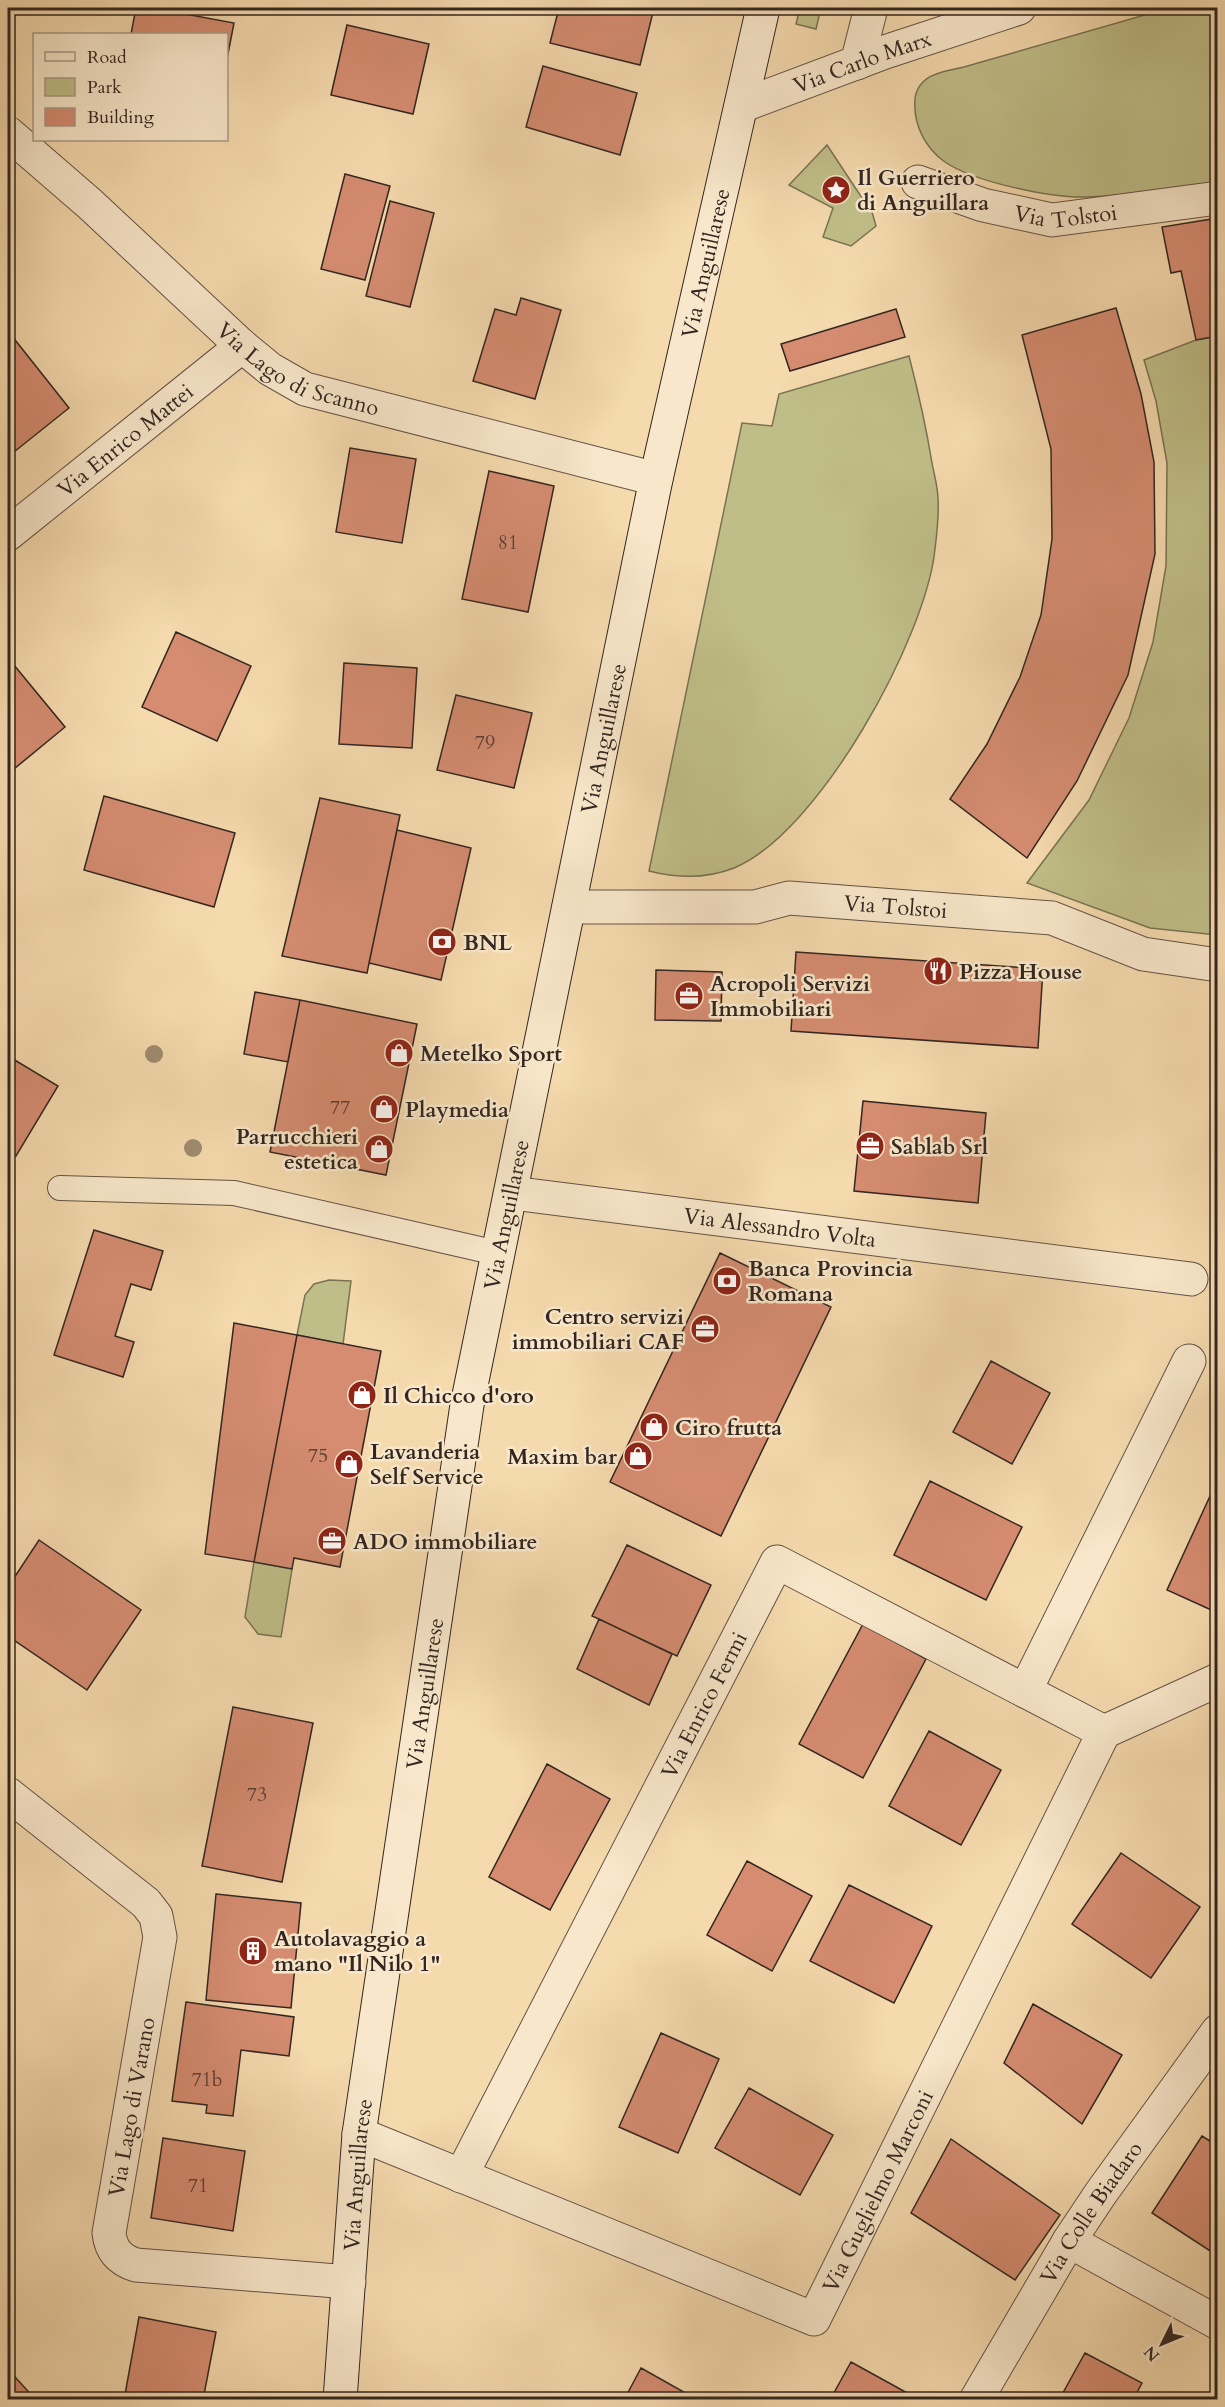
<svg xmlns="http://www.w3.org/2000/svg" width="1225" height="2407" font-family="Cardo,serif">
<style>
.green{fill:#c0be88;stroke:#7a7254;stroke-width:1.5}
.building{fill:#d58c71;stroke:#332621;stroke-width:1.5}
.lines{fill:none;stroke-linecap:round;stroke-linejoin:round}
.service-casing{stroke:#645344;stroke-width:26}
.minor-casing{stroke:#645344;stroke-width:35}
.secondary-casing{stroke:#332621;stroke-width:35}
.service{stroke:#f8e7ca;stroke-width:24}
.minor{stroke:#f8e7ca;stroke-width:33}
.secondary{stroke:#f8e7ca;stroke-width:33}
.tree{fill:#9e8c6f}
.labels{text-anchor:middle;stroke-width:5;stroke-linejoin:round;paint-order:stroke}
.number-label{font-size:20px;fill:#5c4035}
.street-label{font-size:22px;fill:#332621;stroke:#f8e7ca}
.poi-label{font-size:22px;font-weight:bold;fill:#332621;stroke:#f8e7ca;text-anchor:start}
</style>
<rect width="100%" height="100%" fill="#f5daae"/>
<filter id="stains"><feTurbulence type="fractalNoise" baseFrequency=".00333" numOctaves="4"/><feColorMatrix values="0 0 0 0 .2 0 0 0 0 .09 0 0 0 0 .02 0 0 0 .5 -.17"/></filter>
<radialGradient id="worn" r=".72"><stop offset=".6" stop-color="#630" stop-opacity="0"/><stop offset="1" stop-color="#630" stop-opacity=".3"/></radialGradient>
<path class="green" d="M800,8H821L816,29L796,24Z
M1169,8H1217V183C1174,189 1130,196 1086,197C1051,198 974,182 945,162C925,148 913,124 915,99C918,74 944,71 964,67Z
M827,145L864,201L868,198L876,226L851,246L823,237L833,208L789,185Z
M1217,336V935L1150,928L1027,883L1089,800L1129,718L1153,642L1166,566L1167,463L1156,401L1144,360L1196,340Z
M909,356C918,391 926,426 932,463C934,474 938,487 938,499C939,515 937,533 935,549C926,638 819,833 734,868C706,879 676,878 649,871L742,423L772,426L779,394Z
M329,1280L351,1281L343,1344L297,1335L305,1295L314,1284Z
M254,1562L292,1569L281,1637L258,1634L245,1617Z"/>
<path class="building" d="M136,8H153L234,23L226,64V34H131Z
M559,8H654L640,65L550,43Z
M347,25L429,44L413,114L331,95Z
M543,66L637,93L620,155L526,127Z
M345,174L390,186L365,280L321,269Z
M390,201L434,213L410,307L366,296Z
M1218,218V336L1196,340L1181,271L1171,273L1162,227Z
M521,298L561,310L535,399L473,381L495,309L516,315Z
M1116,308L1141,394L1154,462L1155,554L1128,675L1077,781L1027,858L950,799L987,744L1020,677L1041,615L1052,539L1051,449L1022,335Z
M896,309L905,337L790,371L781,344Z
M8,331L69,408L14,452L8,443Z
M350,448L416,459L402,543L336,532Z
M489,471L554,486L528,612L462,599Z
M176,632L251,666L217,741L142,707Z
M9,659L65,727L14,769L8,761V660Z
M344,663L417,668L412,748L339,744Z
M456,695L532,713L514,788L437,770Z
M104,796L235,833L214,907L84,870Z
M320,798L400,815L367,973L282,956Z
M397,830L471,848L441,980L369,963Z
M796,952L1043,969L1038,1048L791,1031Z
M656,970L722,972L721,1021L655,1020Z
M255,992L300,1000L288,1062L244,1054Z
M300,1000L417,1024L386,1175L270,1152Z
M8,1056L58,1086L16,1156L8,1151Z
M863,1101L986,1113L978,1203L854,1191Z
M94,1230L163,1251L151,1290L131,1284L115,1336L134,1342L123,1377L54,1355Z
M720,1253L831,1307L721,1536L610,1482Z
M234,1323L297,1335L254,1562L205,1554Z
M297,1335L381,1351L340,1567L294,1558L292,1569L254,1562Z
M991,1361L1050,1393L1012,1464L953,1432Z
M930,1481L1022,1527L986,1600L894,1555Z
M1216,1483H1218V1613L1167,1590Z
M39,1540L141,1610L87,1690L8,1636V1587Z
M627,1545L711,1585L677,1656L592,1616Z
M599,1619L672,1654L649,1705L577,1669Z
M863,1624L926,1659L863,1778L799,1744Z
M233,1707L313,1723L282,1882L202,1866Z
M929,1731L1001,1770L961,1845L889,1806Z
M547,1764L610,1799L550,1910L489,1877Z
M1121,1853L1200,1907L1151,1978L1072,1924Z
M747,1861L812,1896L772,1971L707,1935Z
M849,1885L932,1926L894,2003L810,1961Z
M216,1894L301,1903L291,2008L206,2000Z
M186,2002L294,2017L289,2056L241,2050L233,2116L206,2113L207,2105L172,2101Z
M1033,2004L1122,2055L1082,2124L1004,2063Z
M661,2033L719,2059L678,2153L619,2127Z
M749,2088L833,2135L800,2195L715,2148Z
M1202,2136L1218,2146V2256L1152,2213Z
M163,2138L245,2151L233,2231L151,2218Z
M951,2139L1060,2215L1015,2280L911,2213Z
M139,2317L216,2332L203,2400H124Z
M1085,2353L1142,2383L1133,2400H1059Z
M851,2362L920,2400H830Z
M641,2368L698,2400H624Z
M15,2377L36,2400H8V2384Z"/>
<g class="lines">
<g class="service-casing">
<path id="service" d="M60,1188L234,1193L497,1253"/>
</g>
<g class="minor-casing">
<g id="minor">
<path d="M857,63L871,8"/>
<path id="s1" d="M741,106L885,52L1019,8"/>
<path id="s2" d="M8,133L90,204L242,346L270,369L305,389L656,479"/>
<path id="s3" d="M918,182L983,205L1052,220L1218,198"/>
<path id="s4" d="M8,534L242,346"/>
<path id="s5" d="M569,907H755L789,898L1052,918L1143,954L1218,965"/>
<path id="s6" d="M512,1193L1191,1279"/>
<path d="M1025,1691L1189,1361"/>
<path d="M8,1794L146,1903L156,1916L160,1937L109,2233C111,2251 120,2260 136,2265L349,2282"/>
<path id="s7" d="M359,2134L814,2319L1104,1732L1218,1680"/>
<path id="s8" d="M461,2176L777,1562L1104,1732"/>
<path d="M1069,2241L1218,2323"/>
<path id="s9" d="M976,2400L1069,2241L1101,2193L1218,2031"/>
</g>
</g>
<g class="secondary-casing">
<g id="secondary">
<path id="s10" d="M340,2400L359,2134L467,1405L656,479L763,8"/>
</g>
</g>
<use href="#service" class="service"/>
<use href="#minor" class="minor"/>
<use href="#secondary" class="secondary"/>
</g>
<g class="tree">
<circle cx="154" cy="1054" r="9"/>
<circle cx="193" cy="1148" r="9"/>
</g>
<defs>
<g id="sight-disc" transform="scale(1.5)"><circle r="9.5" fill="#8f2418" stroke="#f8e7ca"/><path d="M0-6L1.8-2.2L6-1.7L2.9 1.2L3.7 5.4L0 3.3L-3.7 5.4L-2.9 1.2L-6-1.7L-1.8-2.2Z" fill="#fff"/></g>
<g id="bank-disc" transform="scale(1.5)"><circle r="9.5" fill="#8f2418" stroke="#f8e7ca"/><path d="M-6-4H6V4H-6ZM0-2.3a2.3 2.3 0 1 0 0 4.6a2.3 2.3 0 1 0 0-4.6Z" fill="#fff"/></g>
<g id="restaurant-disc" transform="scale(1.5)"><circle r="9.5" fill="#8f2418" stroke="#f8e7ca"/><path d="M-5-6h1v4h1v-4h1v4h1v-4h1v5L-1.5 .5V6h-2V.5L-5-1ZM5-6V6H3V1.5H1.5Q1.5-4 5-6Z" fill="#fff"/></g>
<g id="office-disc" transform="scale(1.5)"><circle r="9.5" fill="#8f2418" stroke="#f8e7ca"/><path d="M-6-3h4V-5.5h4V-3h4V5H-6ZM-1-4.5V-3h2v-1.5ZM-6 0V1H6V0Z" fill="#fff"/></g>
<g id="shop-disc" transform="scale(1.5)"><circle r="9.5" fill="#8f2418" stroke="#f8e7ca"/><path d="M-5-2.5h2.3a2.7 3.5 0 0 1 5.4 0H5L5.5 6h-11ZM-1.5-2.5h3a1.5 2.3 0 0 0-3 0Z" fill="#fff"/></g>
<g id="building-disc" transform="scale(1.5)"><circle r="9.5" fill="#8f2418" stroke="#f8e7ca"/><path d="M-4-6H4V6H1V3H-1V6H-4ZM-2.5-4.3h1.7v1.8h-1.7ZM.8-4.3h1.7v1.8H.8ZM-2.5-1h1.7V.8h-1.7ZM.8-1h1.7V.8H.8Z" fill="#fff"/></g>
</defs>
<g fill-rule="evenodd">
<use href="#sight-disc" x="836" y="190"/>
<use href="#bank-disc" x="442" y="942"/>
<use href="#restaurant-disc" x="938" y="971"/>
<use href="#office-disc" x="689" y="996"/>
<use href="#shop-disc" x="399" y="1053"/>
<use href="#shop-disc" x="384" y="1109"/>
<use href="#office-disc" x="870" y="1146"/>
<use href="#shop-disc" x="379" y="1149"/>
<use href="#bank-disc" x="727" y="1281"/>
<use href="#office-disc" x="705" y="1329"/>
<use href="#shop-disc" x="362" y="1395"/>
<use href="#shop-disc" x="654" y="1427"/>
<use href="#shop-disc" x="638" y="1456"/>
<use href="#shop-disc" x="349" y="1464"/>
<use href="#office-disc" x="332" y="1541"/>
<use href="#building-disc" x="253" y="1951"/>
</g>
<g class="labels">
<g class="number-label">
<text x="508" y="549">81</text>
<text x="485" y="749">79</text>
<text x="340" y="1114">77</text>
<text x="318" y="1462">75</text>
<text x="257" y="1801">73</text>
<text x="207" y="2086">71b</text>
<text x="198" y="2192">71</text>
</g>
<g class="street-label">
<text dy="8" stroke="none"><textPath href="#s1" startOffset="129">Via Carlo Marx</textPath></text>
<text dy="8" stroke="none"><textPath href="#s3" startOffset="153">Via Tolstoi</textPath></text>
<text dy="8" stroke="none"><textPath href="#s10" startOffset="2170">Via Anguillarese</textPath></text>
<text dy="8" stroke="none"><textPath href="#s2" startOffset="378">Via Lago di Scanno</textPath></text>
<text dy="8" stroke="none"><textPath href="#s4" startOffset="150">Via Enrico Mattei</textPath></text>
<text dy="8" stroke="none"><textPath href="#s10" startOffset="1684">Via Anguillarese</textPath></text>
<text dy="8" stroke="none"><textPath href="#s5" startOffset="328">Via Tolstoi</textPath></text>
<text dy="8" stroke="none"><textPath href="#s10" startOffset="1198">Via Anguillarese</textPath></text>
<text dy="8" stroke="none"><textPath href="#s6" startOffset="270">Via Alessandro Volta</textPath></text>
<text dy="8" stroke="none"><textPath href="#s10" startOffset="712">Via Anguillarese</textPath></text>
<text dy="8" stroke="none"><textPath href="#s8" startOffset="530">Via Enrico Fermi</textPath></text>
<text transform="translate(131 2107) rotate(-80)" y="8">Via Lago di Varano</text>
<text dy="8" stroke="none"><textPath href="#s10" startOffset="226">Via Anguillarese</textPath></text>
<text dy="8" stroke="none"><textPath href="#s7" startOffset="634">Via Guglielmo Marconi</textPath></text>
<text dy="8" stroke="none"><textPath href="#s9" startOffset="220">Via Colle Biadaro</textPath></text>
</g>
<g class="poi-label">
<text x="857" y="185">Il Guerriero<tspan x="857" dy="25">di Anguillara</tspan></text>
<text x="463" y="950">BNL</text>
<text x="959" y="979">Pizza House</text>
<text x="710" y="991">Acropoli Servizi<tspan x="710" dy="25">Immobiliari</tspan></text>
<text x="420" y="1061">Metelko Sport</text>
<text x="405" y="1117">Playmedia</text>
<text x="358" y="1144" text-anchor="end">Parrucchieri<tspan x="358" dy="25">estetica</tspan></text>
<text x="891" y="1154">Sablab Srl</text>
<text x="748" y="1276">Banca Provincia<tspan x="748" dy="25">Romana</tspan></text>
<text x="684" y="1324" text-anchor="end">Centro servizi<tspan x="684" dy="25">immobiliari CAF</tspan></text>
<text x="383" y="1403">Il Chicco d'oro</text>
<text x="675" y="1435">Ciro frutta</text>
<text x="370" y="1459">Lavanderia<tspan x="370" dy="25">Self Service</tspan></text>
<text x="617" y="1464" text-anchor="end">Maxim bar</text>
<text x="353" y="1549">ADO immobiliare</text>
<text x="274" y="1946">Autolavaggio a<tspan x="274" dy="25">mano "Il Nilo 1"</tspan></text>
</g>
</g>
<rect width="1225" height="2407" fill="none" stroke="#f5daae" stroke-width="30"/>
<rect x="9" y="9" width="1207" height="2389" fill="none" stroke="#332621" stroke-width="3"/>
<rect x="15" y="15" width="1195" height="2377" fill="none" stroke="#332621" stroke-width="1.5"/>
<rect x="33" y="33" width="195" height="108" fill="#f8e7ca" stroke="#a99a86" stroke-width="1.5"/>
<rect x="45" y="52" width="30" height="9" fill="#f8e7ca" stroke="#a99a86" stroke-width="1.5"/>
<text x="87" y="63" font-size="18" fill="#332621">Road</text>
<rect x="45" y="78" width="30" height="18" fill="#c0be88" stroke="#a99a86" stroke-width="1.5"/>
<text x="87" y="93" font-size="18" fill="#332621">Park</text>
<rect x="45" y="108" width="30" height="18" fill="#d58c71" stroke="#a99a86" stroke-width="1.5"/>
<text x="87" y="123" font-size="18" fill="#332621">Building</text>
<g transform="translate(1162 2344) rotate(227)" stroke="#f8e7ca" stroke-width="4.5" paint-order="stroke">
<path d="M0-4.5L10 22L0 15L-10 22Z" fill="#332621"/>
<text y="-9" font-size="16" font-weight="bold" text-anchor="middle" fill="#332621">N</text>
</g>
<rect width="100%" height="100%" filter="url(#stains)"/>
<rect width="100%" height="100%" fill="url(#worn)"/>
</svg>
